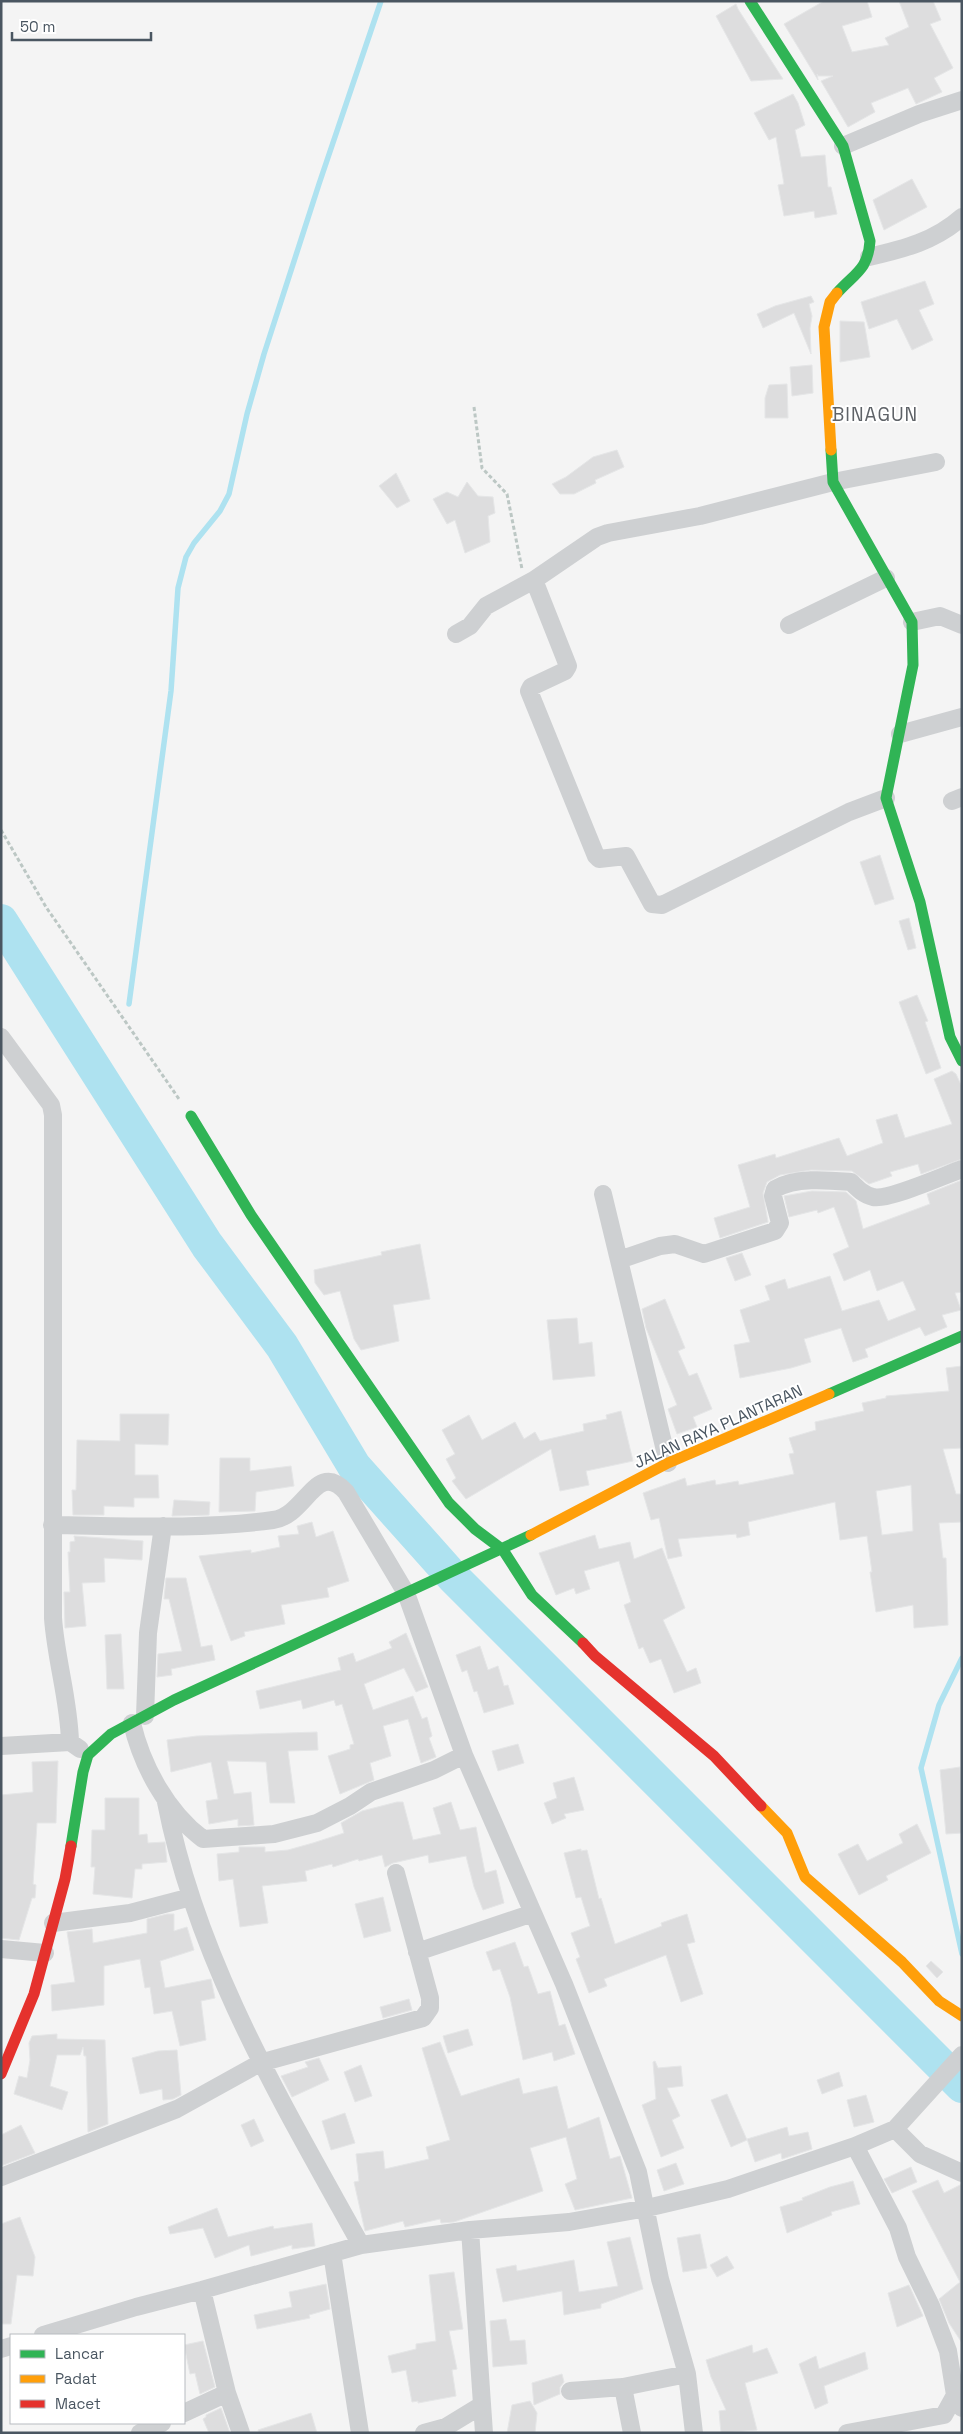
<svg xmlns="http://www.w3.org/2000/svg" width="963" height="2434" font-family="'Space Grotesk',sans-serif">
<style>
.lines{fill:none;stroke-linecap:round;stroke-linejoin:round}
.stream{stroke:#aee2f0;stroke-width:5.5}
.river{stroke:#aee2f0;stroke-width:34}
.building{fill:#ddddde;stroke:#e5e6e7;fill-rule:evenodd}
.path{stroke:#bcc7c4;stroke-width:3;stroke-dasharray:4 2.5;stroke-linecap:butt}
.street{stroke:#ced0d2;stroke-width:18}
.fast{stroke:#30b455;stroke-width:11}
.slow{stroke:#ff9f0a;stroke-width:11}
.jam{stroke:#e5322d;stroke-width:11}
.labels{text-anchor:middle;stroke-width:4;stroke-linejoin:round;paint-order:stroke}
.street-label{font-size:16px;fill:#4a5661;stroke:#fff}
.quarter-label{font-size:19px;letter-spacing:1px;fill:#5f6368;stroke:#fff}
</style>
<rect width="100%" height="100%" fill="#f4f4f4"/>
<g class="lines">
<path class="stream" d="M129,1004L171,691L178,588L186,557L194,543L220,511L229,494L247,414L264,354L319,184L381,1
M962,1658L939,1705L921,1768L962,1954"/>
<path class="river" d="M1,921L207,1245L282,1346L354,1466L453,1577L962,2086"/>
</g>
<path class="building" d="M824,1H867L872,17L842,26L852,52L889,45L885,38L909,27L899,1H933L941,20L930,24L953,68L934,78L942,92L916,104L908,88L871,103L875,112L848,127L821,81L833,76H818L817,74L818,80L784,24Z
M736,4L738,9L783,79L751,81L716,16Z
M793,94L798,103L805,125L795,130L801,157L825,155L828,187H831L837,214L815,218L814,211L784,216L778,185L784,184L776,137L769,140L754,113Z
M912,179L927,207L884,230L873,200Z
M925,281L934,304L919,310L933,340L912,350L897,319L869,329L861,302Z
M811,296L814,302L809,304L812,316L810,328L811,354L794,313L763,328L757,314L775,306Z
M840,321L864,322L870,357L840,362Z
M812,365L813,393L792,396L790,367Z
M787,384L788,418H765V398L769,385Z
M617,450L624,467L595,480L596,483L574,494H560L552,484L566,477L593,457Z
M396,473L410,501L397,508L379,486Z
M467,482L478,496L493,497L495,513L488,516L490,542L465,553L455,520L447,524L433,499L447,492L458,497Z
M880,855L894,899L875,905L860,862Z
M909,918L916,948L908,950L899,921Z
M917,995L928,1021L925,1022L941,1068L926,1074L899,1002Z
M952,1071L956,1074L962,1087V1159L921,1174L918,1164L890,1172L892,1176L869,1184L852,1171L811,1170L780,1175L767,1182L763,1193L768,1222L720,1238L714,1218L750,1207L738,1165L775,1154L776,1158L839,1138L847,1156L883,1143L876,1120L897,1114L905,1138L952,1124L934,1079Z
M962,1180V1292L955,1293L961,1310L942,1315L947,1327L925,1336L920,1327L865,1349L868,1357L853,1362L841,1328L804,1339L811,1362L791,1368L740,1378L734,1345L750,1342L740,1310L770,1300L765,1286L785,1279L788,1289L830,1276L842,1311L879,1300L888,1321L916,1310L903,1281L877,1291L870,1270L844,1281L833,1254L849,1247L834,1207L818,1213L817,1210L789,1217L784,1196L812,1191L846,1192L856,1201L863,1229L930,1204L927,1194Z
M420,1244L430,1299L393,1305L399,1341L361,1350L354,1339L340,1291L324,1295L315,1283L314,1270L382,1255L381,1252Z
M742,1253L751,1275L735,1281L726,1258Z
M665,1299L685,1348L678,1351L689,1376L697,1373L712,1409L693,1417L697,1427L677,1434L668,1409L677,1405L646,1328L642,1309Z
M577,1318L579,1344L592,1342L595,1376L553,1380L547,1320Z
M962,1366V1448L943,1449L956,1494H962V1522L939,1523L943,1558H946L948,1625L914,1628L913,1605L876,1612L870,1572H872L867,1536L840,1540L835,1502L748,1522L750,1535L737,1538L736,1534L678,1539L682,1556L668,1559L659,1518L651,1520L643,1493L685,1478L687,1486L715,1480L716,1485L738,1481L739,1485L794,1474L789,1454L794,1453L789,1438L816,1430L815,1422L864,1411L862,1403L886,1398V1396L949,1391L946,1368ZM911,1485L913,1531L882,1535L876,1491Z
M621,1411L633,1461L586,1471L589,1485L560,1491L551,1449L466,1499L452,1481L456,1478L446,1459L455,1454L442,1430L469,1415L482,1440L515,1422L524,1439L535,1432L540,1441L584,1431L583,1424L607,1419L606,1415Z
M120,1414H169L168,1445L135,1444V1475H158L159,1498H134V1507L104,1506V1515H73L72,1490H76L77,1440L120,1441Z
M220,1458H250V1471L291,1466L294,1486L256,1492L255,1511L219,1512Z
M174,1500L210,1502L209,1515L172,1516Z
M312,1522L316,1537L333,1531L349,1581L327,1588L329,1597L281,1605L285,1624L244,1632L245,1636L231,1641L199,1556L251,1550V1553L280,1547L278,1536L299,1534L297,1526Z
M595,1535L599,1549L630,1542L634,1559L662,1548L685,1608L663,1620L687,1672L696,1668L701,1683L674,1693L661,1659L650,1663L643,1647L639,1649L624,1605L631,1602L619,1561L584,1571L590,1589L576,1594L574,1588L556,1595L539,1553Z
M74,1536L143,1541L142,1560L104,1558L105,1582L82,1583L86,1626L65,1628L64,1592H70L68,1552H70V1542L75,1541Z
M166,1578H186L201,1647L212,1645L215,1660L171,1669L172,1675L157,1677L158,1654L182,1651L169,1599H164Z
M406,1633L428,1687L416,1692L404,1668L364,1684L373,1710L413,1696L422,1719L427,1717L432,1736L429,1738L436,1757L421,1763L408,1719L383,1726L391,1756L370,1763L374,1780L340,1794L328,1756L350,1749V1745L354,1744L342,1704L336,1706L334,1700L303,1709L301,1700L260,1709L256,1691L341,1670L338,1658L353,1653L356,1662L392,1648L389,1642Z
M121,1634L124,1689H107L105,1635Z
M480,1646L488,1670L498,1666L504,1686L508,1685L514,1704L484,1713L477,1691L474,1692L467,1670L462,1672L456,1655Z
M317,1732L318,1750L288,1751L295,1803H270L266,1762L227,1761L234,1794L251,1792L254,1825L238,1826V1819L209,1824L206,1801L218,1799L211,1762L171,1772L167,1740L197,1736Z
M518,1744L524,1763L498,1771L492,1751Z
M58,1761L56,1823H37L33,1884L36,1885L35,1898H32L19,1940L1,1938V1795L33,1792L32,1762Z
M960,1767L962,1833L946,1834L940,1770Z
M574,1777L584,1810L564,1814L566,1818L552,1824L544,1803L557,1798L553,1783Z
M105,1798H139V1835L147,1834L148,1843L165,1842L167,1862L142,1864V1869H135L132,1898L93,1894L95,1867H91L92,1830H105Z
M397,1802H403L413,1840L441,1834L433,1808L451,1802L460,1830L476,1827L485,1873L496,1870L504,1903L483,1910L474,1887L466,1856L429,1863L428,1855L393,1863L385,1867L382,1855L359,1861L358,1859L333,1867L332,1864L305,1871L307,1881L262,1886L268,1923L240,1927L233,1879L219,1881L217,1854L239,1852V1847H265V1852L288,1850L313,1843L344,1833L341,1823L362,1811Z
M917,1824L931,1853L886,1876L888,1880L859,1895L838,1854L858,1844L867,1861L903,1843L899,1834Z
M581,1849V1851L587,1850L599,1899L601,1898L615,1944L662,1926L661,1923L687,1914L695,1942L687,1944L703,1994L681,2002L666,1955L604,1979L607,1986L589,1993L576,1959L580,1957L571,1933L590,1926L581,1897L576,1898L564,1853Z
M383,1897L391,1931L364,1938L355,1904Z
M167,1914H174V1931L187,1927L194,1950L160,1961L165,1988L211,1979L215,1998L201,2001L206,2040L180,2046L172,2011L154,2014L150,1987L145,1988L140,1959L104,1966V2005L52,2011L51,1985L75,1982L67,1932L92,1929L93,1943L147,1933V1919Z
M515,1942L524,1967L528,1966L538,1994L550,1991L559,2026L565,2024L575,2054L554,2061L552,2052L523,2060L510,1997L500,1969L493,1971L486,1952Z
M931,1961L943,1972L937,1978L926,1966Z
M409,1999L412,2010L383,2018L380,2007Z
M468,2029L473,2045L448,2053L443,2036Z
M57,2034V2039L105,2040L108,2124L88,2132L86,2056H84L83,2047L80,2055H57L50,2086L68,2092L62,2110L14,2094L19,2076L27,2078L30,2060L29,2043L32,2036Z
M440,2042L461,2096L519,2078L523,2094L557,2086L568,2129L599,2117L610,2159L620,2156L632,2198L575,2210L565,2184L577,2179L566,2137L530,2148L543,2191L454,2222L441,2223L440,2219L405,2227L403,2221L365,2231L354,2182L359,2181L356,2154L383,2151L385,2169L429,2159L426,2147L450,2140L422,2048Z
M177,2050L181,2095L173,2099L163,2100L162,2089L140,2094L132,2058L158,2051Z
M319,2058L329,2080L292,2097L281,2076L308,2067L305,2062Z
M655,2061L658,2068L681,2066L683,2086L667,2088L680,2116L672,2120L684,2148L661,2157L642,2105L656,2099L653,2062Z
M361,2065L372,2096L355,2102L344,2072Z
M839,2072L843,2086L822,2094L817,2080Z
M727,2094L747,2140L731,2147L711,2100Z
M866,2095L874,2122L854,2127L847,2100Z
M345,2113L355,2143L331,2150L322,2121Z
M254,2119L264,2141L251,2147L241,2125Z
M21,2125L35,2153L1,2166V2135Z
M787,2127L789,2136L808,2132L812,2149L782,2159L781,2153L755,2162L747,2139Z
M676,2163L684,2184L664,2191L657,2170Z
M911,2167L917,2182L892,2193L884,2179Z
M938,2180L944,2193L962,2184V2343L949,2323L939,2299L960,2282L912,2191Z
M853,2181L860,2204L831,2212L832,2215L787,2233L780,2207L803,2200L802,2198L830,2187Z
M217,2208L228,2237L273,2226L274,2229L312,2223L315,2246L292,2249V2245L251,2256L249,2245L215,2258L203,2228L170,2234L168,2227Z
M20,2217L35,2257L33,2276L17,2275L11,2324H1V2224Z
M700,2234L707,2268L683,2272L677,2238Z
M630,2237L643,2289L601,2304V2308L564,2315L562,2291L503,2302L496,2269L516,2265L517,2271L574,2260L579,2292L618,2286L607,2242Z
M727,2256L734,2268L717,2277L710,2265Z
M454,2272L463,2329L449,2331L457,2369L452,2370L456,2396L418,2403V2401L412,2402L406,2370L392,2373L388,2356L416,2349V2344L436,2341L429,2275Z
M326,2284L330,2309L309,2315L310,2318L257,2329L254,2315L292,2307L289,2292Z
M909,2285L923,2316L897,2327L888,2293Z
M506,2319L510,2341L525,2340L527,2364L493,2367L490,2321Z
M203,2341L215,2387L200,2394L195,2373L190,2374L184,2345Z
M752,2345L753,2353L767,2348L778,2373L745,2383L757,2430L721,2433L719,2411L726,2410L711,2377L706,2360Z
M865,2352L868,2369L824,2386L828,2403L815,2409L799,2364L816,2356L819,2369Z
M562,2374L564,2382L560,2387V2394L534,2405L532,2383Z
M530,2401L537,2413L535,2433H507L512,2405Z
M221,2408L230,2433H209L203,2419L206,2417V2415Z
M311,2413L317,2433H259L258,2430Z"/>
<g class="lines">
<path class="path" d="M474,407L482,468L507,494L522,569
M1,830L46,907L179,1099"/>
<path class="street" d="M843,146L919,114L962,100
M869,257C904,249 935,241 962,217
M534,580L568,666L565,671L531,687L529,691L596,856L599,859L626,856L652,904L662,905L849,812L886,798
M912,622L940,616L962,625
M789,625L886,578
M456,634L470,626L486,606L534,580L597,537L608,533L700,516L833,482L936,462
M900,734L962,717
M952,801L962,797
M1,1037L51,1105L53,1115V1618C56,1660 69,1700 70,1742
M603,1194L668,1463
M619,1260L660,1246L675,1244L704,1254L775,1231L780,1223L773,1196L775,1189C796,1177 827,1180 851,1182C858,1189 864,1195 873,1197C887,1201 945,1175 962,1169
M52,1525C125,1526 201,1530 273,1520C306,1516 316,1459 346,1492L406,1593L464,1755
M145,1716L148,1633L163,1526
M132,1723C142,1766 167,1812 203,1839L274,1834L317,1823L350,1806L371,1792L434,1770L464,1755L564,1984L638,2172L660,2279L687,2374L694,2433
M1,1746L70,1742L80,1749
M166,1802C197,1962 283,2104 361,2245
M53,1923L130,1913L191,1897
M1,1949L45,1953
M417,1952L533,1913
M895,2129L920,2154L962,2173
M855,2146L898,2228L907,2257L931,2306L948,2351L955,2395L962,2408
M1,2177L177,2109L260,2063L423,2018L430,2008V1998L396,1873
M470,2230L484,2433
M332,2253L360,2433
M202,2290L227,2393L241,2433
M43,2335L136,2307L202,2290L361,2245L470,2230L569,2222L647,2208L728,2189L855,2146L895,2129L962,2055
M1,2349L11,2346
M623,2387L632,2433
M570,2391L623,2387L687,2374
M184,2413L227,2393
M140,2433L162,2423
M424,2433L446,2427L482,2405
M847,2433L944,2415L955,2395"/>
<path class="fast" d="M750,1L843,146L870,241C868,270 855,273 837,293
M831,450L833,482L912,622L913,665L886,798L920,902L950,1037L962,1061
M191,1116L251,1215L449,1503L475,1529L503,1550L532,1595L583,1643
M829,1394L962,1336
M71,1846L83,1772L88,1755L111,1734L174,1700L531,1535"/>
<path class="slow" d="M831,450L824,327L830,302L837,293
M531,1535L668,1463L829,1394
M761,1806L787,1833L805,1877L902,1962L939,2001L962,2016"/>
<path class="jam" d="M583,1643L595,1656L714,1756L761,1806
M1,2074L34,1994L65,1879L71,1846"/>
</g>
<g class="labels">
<g class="street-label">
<text transform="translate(718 1426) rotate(-24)" y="6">JALAN RAYA PLANTARAN</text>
</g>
<g class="quarter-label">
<text x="875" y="421">BINAGUN</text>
</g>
</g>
<rect width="963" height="2434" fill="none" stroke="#4a5661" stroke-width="5"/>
<rect x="10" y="2334" width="175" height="90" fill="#ffffff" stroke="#b7bbc0"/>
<rect x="20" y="2350" width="25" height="8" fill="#30b455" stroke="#b7bbc0"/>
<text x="55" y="2359" font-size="15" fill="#4a5661">Lancar</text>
<rect x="20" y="2375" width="25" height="8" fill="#ff9f0a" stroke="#b7bbc0"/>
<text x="55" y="2384" font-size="15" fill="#4a5661">Padat</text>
<rect x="20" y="2400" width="25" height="8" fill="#e5322d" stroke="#b7bbc0"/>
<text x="55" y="2409" font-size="15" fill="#4a5661">Macet</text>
<path d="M12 32v8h139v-8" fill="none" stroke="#4a5661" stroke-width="2.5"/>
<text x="20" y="32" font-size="15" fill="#4a5661" stroke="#ffffff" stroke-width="4" paint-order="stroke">50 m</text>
</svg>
